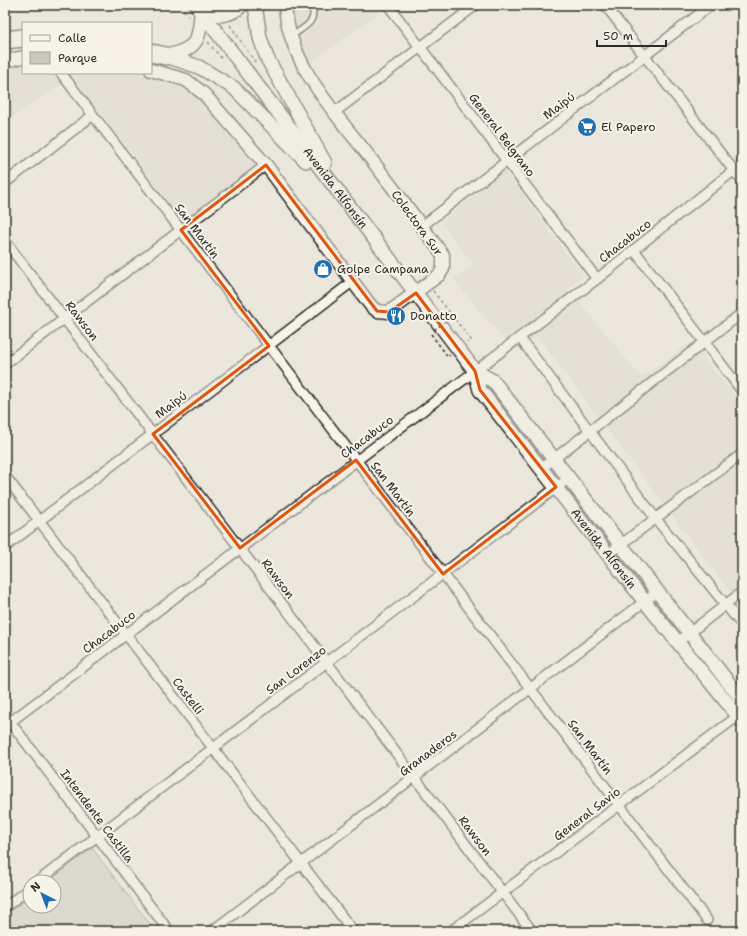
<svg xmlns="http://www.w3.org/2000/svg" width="747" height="936" font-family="'Shantell Sans',sans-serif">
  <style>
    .built { fill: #dbd7ce }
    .green { fill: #cbc8bf; stroke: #7b7a75 }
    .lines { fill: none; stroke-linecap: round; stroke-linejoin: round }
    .service-casing { stroke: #2b2b2b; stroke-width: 8 }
    .minor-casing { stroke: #2b2b2b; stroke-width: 12 }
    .tertiary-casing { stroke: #2b2b2b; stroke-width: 15 }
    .secondary-casing { stroke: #2b2b2b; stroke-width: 16 }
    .motorway-casing { stroke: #2b2b2b; stroke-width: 20 }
    .path { stroke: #2b2b2b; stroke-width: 1.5; stroke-dasharray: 3 3; stroke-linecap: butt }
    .service { stroke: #f7f3e8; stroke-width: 4.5 }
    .minor { stroke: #f7f3e8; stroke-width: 9 }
    .tertiary { stroke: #f7f3e8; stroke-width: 12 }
    .secondary { stroke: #f7f3e8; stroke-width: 13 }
    .motorway { stroke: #f7f3e8; stroke-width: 17 }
    .path-bridge { stroke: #2b2b2b; stroke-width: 1.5; stroke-dasharray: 3 3; stroke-linecap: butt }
    .marked { fill: none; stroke: #df570e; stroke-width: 3; stroke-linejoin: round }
    .labels { text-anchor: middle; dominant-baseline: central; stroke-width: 4; stroke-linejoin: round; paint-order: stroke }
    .street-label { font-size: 12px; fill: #2b2b2b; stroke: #f7f3e8 }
    .poi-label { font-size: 12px; fill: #2b2b2b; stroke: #f7f3e8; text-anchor: start }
  </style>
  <rect width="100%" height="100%" fill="#ebe7dd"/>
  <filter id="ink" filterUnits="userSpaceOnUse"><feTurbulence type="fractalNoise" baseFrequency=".025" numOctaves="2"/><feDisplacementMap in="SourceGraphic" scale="8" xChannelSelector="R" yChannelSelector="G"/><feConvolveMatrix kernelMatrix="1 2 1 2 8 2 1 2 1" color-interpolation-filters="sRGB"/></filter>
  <g filter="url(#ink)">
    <path class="built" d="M292,5h96l-77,58 -5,-6 -14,-39z
      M23,64v9h31l9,10 -58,40v-54z
      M70,73h71l50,18 64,74 -72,56z
      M505,170l78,106 -15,12 73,89 51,-35 50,63v203l-205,-272 -23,15 -61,-72 20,-15 -32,-42z"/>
    <path class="green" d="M92,848l63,83h-150v-16l25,-19v10h24v-24h-6z"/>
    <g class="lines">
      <defs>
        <path id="service" d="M292,36c13,-10 25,-13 20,-31"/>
        <path id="minor" d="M388,5l209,274
          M605,5l137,176
          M61,73l646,847
          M335,112l141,-107
          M5,183l88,-68
          M422,226l289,-221
          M5,241l527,690
          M634,250l108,141
          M520,338l136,181 86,106
          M5,364l261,-199
          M542,468l200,-155
          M5,476l348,455
          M5,547l347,-265
          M608,554l134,-100
          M679,641l63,-49
          M5,715l164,216
          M5,726l592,-447 145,-115
          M37,882l532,-404
          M5,907l25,-19
          M212,931l445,-339
          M451,931l287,-215"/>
        <path id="tertiary" d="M5,61l18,-4
          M151,70l35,10 18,14 62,71 105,141 6,5 12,1 50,-37 4,-6v-14c-25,-34 -50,-67 -75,-100 -34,-43 -80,-93 -83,-150"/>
        <g id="secondary">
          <path id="s1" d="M196,5l279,366 5,19 165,212 97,119"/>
          <path d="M255,5l5,33 7,20 58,105"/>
          <path d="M201,12c16,4 29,5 41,-7"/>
          <path d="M166,56l33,11 35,21 72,73"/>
          <path d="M166,56c30,-6 34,-15 35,-44"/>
          <path d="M475,371l18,10 249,319"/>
        </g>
        <path id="motorway" d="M5,40l18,-2
          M151,53l15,3"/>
      </defs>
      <use href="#service" class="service-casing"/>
      <use href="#minor" class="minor-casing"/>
      <use href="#tertiary" class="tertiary-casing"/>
      <use href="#secondary" class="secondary-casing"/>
      <use href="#motorway" class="motorway-casing"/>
      <path class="path" d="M180,5l10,13
        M230,25l25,37
        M208,42l14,17
        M417,270l4,5
        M433,291l38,49 -4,3
        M431,334l17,23 2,-2
        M5,926l34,5"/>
      <use href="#service" class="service"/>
      <use href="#minor" class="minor"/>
      <use href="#tertiary" class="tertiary"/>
      <use href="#secondary" class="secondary"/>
      <use href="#motorway" class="motorway"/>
      <path class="path-bridge" d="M434,330l13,-10"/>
    </g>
  </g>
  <path d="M0 0H747V936H0ZM266,165l111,146 12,1 27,-19 59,78 5,19 76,97 -113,87 -87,-114 -116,88 -87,-114 116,-88 -88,-116z" fill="#ebe7dd" fill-opacity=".55" fill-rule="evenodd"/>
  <path class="marked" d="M266,165l111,146 12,1 27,-19 59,78 5,19 76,97 -113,87 -87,-114 -116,88 -87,-114 116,-88 -88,-116z"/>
  <defs>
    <symbol id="supermarket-disc" viewBox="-11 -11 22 22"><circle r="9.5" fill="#1f6fb2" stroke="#f7f3e8"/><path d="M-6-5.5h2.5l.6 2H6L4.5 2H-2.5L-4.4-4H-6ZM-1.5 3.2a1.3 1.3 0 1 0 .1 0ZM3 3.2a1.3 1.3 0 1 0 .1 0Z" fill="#fff"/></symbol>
    <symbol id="shop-disc" viewBox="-11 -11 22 22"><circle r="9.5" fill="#1f6fb2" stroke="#f7f3e8"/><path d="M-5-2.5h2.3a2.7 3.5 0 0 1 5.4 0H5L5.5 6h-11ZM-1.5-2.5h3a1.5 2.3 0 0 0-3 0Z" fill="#fff"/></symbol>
    <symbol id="restaurant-disc" viewBox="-11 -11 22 22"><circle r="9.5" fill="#1f6fb2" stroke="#f7f3e8"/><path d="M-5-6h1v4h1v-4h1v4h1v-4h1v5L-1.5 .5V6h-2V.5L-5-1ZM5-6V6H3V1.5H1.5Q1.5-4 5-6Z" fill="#fff"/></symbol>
  </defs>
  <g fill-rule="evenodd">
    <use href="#supermarket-disc" x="576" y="116" width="22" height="22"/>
    <use href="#shop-disc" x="312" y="258" width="22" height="22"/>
    <use href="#restaurant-disc" x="385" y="305" width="22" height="22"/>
  </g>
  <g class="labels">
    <g class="street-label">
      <text transform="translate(559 106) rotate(-37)">Maipú</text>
      <text transform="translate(502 135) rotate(53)">General Belgrano</text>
      <text stroke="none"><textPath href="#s1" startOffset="230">Avenida Alfonsín</textPath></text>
      <text transform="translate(417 223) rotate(54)">Colectora Sur</text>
      <text transform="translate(197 231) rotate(53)">San Martín</text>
      <text transform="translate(625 241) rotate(-38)">Chacabuco</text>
      <text transform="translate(82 321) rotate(53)">Rawson</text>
      <text transform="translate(171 405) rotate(-37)">Maipú</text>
      <text transform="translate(367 437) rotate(-37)">Chacabuco</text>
      <text transform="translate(393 489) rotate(53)">San Martín</text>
      <text stroke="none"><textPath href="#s1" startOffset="681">Avenida Alfonsín</textPath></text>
      <text transform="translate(278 579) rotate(53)">Rawson</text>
      <text transform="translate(109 632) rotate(-37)">Chacabuco</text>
      <text transform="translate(296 670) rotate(-37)">San Lorenzo</text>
      <text transform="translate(188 696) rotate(53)">Castelli</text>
      <text transform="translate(590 747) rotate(53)">San Martín</text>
      <text transform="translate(428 753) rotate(-37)">Granaderos</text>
      <text transform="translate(587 814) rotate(-37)">General Savio</text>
      <text transform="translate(97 816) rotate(53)">Intendente Castilla</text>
      <text transform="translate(475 836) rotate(53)">Rawson</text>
    </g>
    <g class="poi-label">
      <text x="601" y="127">El Papero</text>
      <text x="337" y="269">Golpe Campana</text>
      <text x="410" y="316">Donatto</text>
    </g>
  </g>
  <rect width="747" height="936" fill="none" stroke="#f7f3e8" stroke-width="20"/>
  <rect x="10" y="10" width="727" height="916" fill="none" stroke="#2b2b2b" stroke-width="1.5" filter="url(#ink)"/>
  <rect x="22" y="22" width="130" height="52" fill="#f7f3e8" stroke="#a5a39c"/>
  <rect x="30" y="35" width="20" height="6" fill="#f7f3e8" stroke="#a5a39c"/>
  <text x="58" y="42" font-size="12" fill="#2b2b2b">Calle</text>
  <rect x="30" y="52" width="20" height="12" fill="#cbc8bf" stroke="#a5a39c"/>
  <text x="58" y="62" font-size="12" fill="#2b2b2b">Parque</text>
  <g transform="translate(42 894) rotate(318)"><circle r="19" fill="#f7f3e8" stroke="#a5a39c"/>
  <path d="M0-3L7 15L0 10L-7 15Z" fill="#1f6fb2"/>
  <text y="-6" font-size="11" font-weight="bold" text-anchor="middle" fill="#2b2b2b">N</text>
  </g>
  <path d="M597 40v6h69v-6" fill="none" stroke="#2b2b2b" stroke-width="2"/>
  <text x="603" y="40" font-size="12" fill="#2b2b2b" stroke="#f7f3e8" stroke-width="3" paint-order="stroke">50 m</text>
</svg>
